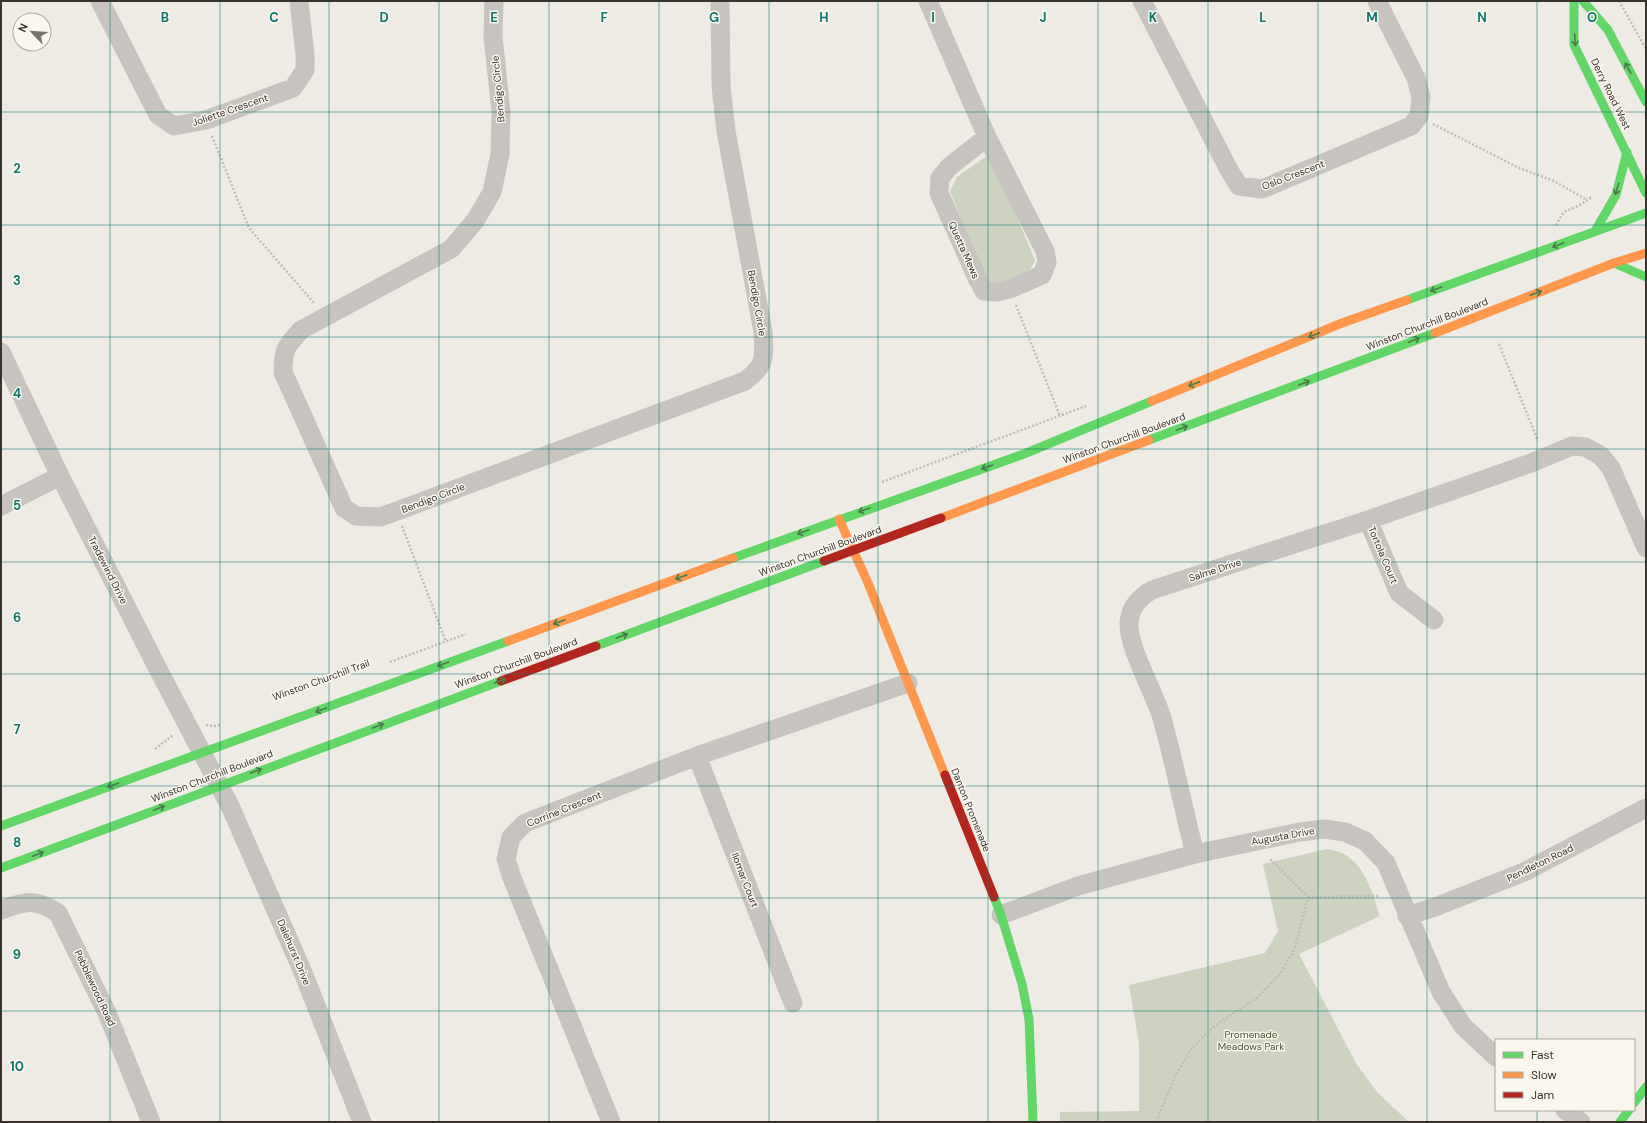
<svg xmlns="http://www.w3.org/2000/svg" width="1647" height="1123" font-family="'DM Sans',sans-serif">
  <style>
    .green { fill: #cdd3c0 }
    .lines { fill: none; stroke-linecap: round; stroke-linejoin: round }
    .path { stroke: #c0bcb6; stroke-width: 2.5; stroke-dasharray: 2 2; stroke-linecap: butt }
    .street { stroke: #c7c3be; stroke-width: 19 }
    .fast { stroke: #63d668; stroke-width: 9 }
    .slow { stroke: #ff974d; stroke-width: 9 }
    .jam { stroke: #b3261e; stroke-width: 9 }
    .oneway { stroke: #4b7b47 }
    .grid { fill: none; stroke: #0f766e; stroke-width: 1; stroke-opacity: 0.55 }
    .labels { text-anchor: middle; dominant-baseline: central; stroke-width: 3; stroke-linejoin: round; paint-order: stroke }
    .street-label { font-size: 10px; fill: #38312c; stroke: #f9f6ee }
    .park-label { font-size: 10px; fill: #435531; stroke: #f9f6ee }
    .grid-label { font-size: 13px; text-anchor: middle; font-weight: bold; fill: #0f766e; stroke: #f9f6ee; stroke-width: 3; stroke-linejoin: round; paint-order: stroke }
  </style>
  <rect width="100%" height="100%" fill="#eeebe5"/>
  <path class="green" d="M991,153l44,108 -8,14 -32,10 -11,-7 -34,-87 7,-14z
    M1327,849c5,1 11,2 15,4 24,12 30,40 38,63l-81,38 58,111 21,28 31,29h-349v-10l79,-1v-67l-10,-59 136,-32 13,-22 -15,-67z"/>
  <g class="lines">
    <path class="path" d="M1619,1l27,48
      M1433,124l86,44 35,13 33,19
      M212,136l37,92 65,75
      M1556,225l8,-13 16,-7 12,-8
      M1016,305l44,111
      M1499,344l39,97
      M882,482l204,-76
      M402,526l44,116
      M390,662l76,-28
      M206,725l9,1 6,-1
      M155,749l18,-14
      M1308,897l71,-1
      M1156,1122l19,-46 17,-28 24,-23 42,-28 22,-23 15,-26 13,-51 -39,-39"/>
    <path class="street" d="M100,1l58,114 16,11 32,-6 87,-32 12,-18v-16l-6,-53
      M494,1l-1,35 8,76 -1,42 -8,38 -17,29 -24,28 -150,81c-15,16 -18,20 -18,42l61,136 12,8 24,1 17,-6 348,-130c22,-17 19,-24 18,-49l-37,-201 -5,-45 -1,-85
      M928,1l59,136 58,114 2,11 -5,13 -32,14 -13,3 -13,-1 -6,-11 -39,-87 1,-15 9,-11 38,-30
      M1142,1l87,169 10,16 23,3 149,-63 8,-10 2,-19 -5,-19 -39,-77
      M1,352l59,124 99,195 71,135 72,164 60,152
      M1,506l59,-30
      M1368,520l31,73 35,27
      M697,756l96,247
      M1195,854c-12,-46 -21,-94 -34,-139 -8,-25 -33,-68 -32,-92 1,-16 10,-25 23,-33l216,-70 163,-57 41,-17 13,1 15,8 11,13 35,80
      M1,910c24,-9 34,-12 57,3l49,100 44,109
      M1001,915l77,-29 117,-32 105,-22 24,-3 21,3 20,9 21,22 55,129 22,34 33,31
      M1407,916l28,-9 89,-35 122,-64
      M1565,1110l16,12
      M611,1122l-99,-244 -6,-19 5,-22 14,-14 172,-67 211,-73"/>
    <path class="fast" d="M1574,1v44l72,148
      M1583,1l25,29 38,72
      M1595,231l21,-36 11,-43
      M1614,263l32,14
      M1407,300l239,-87
      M1149,440l286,-107
      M733,558l291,-104 128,-53
      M596,646l228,-85
      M1,826l507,-185
      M1,868l500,-187
      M994,897l7,18 21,69 7,35 4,103
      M1634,1103l12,-16
      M1620,1122l9,-12"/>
    <path class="slow" d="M1435,333l179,-70 32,-10
      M1152,401l190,-78 65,-23
      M941,518l208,-78
      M839,519l29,64 77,192
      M508,641l225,-83"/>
    <path class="jam" d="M824,561l117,-43
      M501,681l95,-35
      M945,775l49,122"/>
  </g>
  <defs><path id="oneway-shaft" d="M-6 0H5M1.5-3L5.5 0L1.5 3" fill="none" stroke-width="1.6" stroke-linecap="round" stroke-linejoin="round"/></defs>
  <g class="oneway">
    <use href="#oneway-shaft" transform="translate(1575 40) rotate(86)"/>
    <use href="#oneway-shaft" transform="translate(1628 68) rotate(-118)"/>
    <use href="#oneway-shaft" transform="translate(1617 189) rotate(107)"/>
    <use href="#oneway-shaft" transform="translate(1558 245) rotate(160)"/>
    <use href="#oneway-shaft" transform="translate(1436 289) rotate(160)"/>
    <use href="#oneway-shaft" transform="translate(1536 293) rotate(-21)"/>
    <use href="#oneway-shaft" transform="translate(1314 335) rotate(158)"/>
    <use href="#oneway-shaft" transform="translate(1414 340) rotate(-21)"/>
    <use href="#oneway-shaft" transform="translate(1304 383) rotate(-21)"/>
    <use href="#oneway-shaft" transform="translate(1194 384) rotate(158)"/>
    <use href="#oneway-shaft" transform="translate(1182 428) rotate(-21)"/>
    <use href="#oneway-shaft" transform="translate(987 467) rotate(161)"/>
    <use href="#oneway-shaft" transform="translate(864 510) rotate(161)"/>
    <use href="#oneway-shaft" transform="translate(803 532) rotate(160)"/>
    <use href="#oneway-shaft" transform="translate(681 577) rotate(160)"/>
    <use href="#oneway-shaft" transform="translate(559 622) rotate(160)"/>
    <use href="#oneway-shaft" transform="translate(622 636) rotate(-20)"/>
    <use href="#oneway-shaft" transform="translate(443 664) rotate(160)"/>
    <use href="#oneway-shaft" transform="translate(500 681) rotate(-20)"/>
    <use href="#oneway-shaft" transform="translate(321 710) rotate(160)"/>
    <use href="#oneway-shaft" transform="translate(378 726) rotate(-20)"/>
    <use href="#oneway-shaft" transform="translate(256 771) rotate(-20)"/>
    <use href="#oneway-shaft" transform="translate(113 785) rotate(160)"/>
    <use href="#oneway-shaft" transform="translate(159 808) rotate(-21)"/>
    <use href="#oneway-shaft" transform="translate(38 854) rotate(-21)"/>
  </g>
  <path class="grid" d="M110,1v1121M220,1v1121M329,1v1121M439,1v1121M549,1v1121M659,1v1121M769,1v1121M878,1v1121M988,1v1121M1098,1v1121M1208,1v1121M1318,1v1121M1427,1v1121M1537,1v1039M1,112h1645M1,225h1645M1,337h1645M1,449h1645M1,562h1645M1,674h1645M1,786h1645M1,898h1645M1,1011h1645M1537,1110v12"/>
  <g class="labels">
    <g class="street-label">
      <text transform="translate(498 89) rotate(-95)">Bendigo Circle</text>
      <text transform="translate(1611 94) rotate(64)">Derry Road West</text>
      <text transform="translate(230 110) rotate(-19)">Joliette Crescent</text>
      <text transform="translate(1293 175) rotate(-21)">Oslo Crescent</text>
      <text transform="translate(964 250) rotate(66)">Quetta Mews</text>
      <text transform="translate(757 303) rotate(80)">Bendigo Circle</text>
      <text transform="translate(1427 324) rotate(-21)">Winston Churchill Boulevard</text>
      <text transform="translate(1124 438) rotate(-20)">Winston Churchill Boulevard</text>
      <text transform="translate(433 498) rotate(-21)">Bendigo Circle</text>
      <text transform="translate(820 551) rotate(-20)">Winston Churchill Boulevard</text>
      <text transform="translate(1383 555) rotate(67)">Tortola Court</text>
      <text transform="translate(108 570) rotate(63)">Tradewind Drive</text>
      <text transform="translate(1215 570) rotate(-18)">Salme Drive</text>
      <text transform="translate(516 663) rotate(-20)">Winston Churchill Boulevard</text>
      <text transform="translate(321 680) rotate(-20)">Winston Churchill Trail</text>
      <text transform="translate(212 776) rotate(-21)">Winston Churchill Boulevard</text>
      <text transform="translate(564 809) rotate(-22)">Corrine Crescent</text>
      <text transform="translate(971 810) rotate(68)">Danton Promenade</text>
      <text transform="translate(1283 836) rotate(-10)">Augusta Drive</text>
      <text transform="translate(1540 863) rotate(-26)">Pendleton Road</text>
      <text transform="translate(745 880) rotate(69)">Ilomar Court</text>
      <text transform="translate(294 952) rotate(67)">Dalehurst Drive</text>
      <text transform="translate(95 988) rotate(65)">Pebblewood Road</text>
    </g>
    <g class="park-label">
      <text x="1251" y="1034">Promenade<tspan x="1251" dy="12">Meadows Park</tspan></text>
    </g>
  </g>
  <g class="grid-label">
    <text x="165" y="22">B</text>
    <text x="274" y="22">C</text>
    <text x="384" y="22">D</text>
    <text x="494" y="22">E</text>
    <text x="604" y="22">F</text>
    <text x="714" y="22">G</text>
    <text x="824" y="22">H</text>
    <text x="933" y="22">I</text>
    <text x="1043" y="22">J</text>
    <text x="1153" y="22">K</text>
    <text x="1263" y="22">L</text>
    <text x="1372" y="22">M</text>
    <text x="1482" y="22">N</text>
    <text x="1592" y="22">O</text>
    <text x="17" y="173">2</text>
    <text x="17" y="285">3</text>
    <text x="17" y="398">4</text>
    <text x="17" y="510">5</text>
    <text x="17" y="622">6</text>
    <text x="17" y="734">7</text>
    <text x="17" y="847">8</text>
    <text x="17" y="959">9</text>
    <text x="17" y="1071">10</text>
  </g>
  <rect width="1647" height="1123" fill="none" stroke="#38312c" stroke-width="4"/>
  <rect x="1495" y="1039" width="140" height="72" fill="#f9f6ee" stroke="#aca7a0"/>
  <rect x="1503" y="1052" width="20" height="6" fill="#63d668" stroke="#aca7a0"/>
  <text x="1531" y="1059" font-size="12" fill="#38312c">Fast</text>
  <rect x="1503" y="1072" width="20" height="6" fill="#ff974d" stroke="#aca7a0"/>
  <text x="1531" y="1079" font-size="12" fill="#38312c">Slow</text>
  <rect x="1503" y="1092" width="20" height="6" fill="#b3261e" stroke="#aca7a0"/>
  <text x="1531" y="1099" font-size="12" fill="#38312c">Jam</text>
  <g transform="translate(32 32) rotate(295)"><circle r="19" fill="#f9f6ee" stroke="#aca7a0"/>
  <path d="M0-3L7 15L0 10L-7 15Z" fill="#78726d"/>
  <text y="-6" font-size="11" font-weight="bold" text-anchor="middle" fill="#38312c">N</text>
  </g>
</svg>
